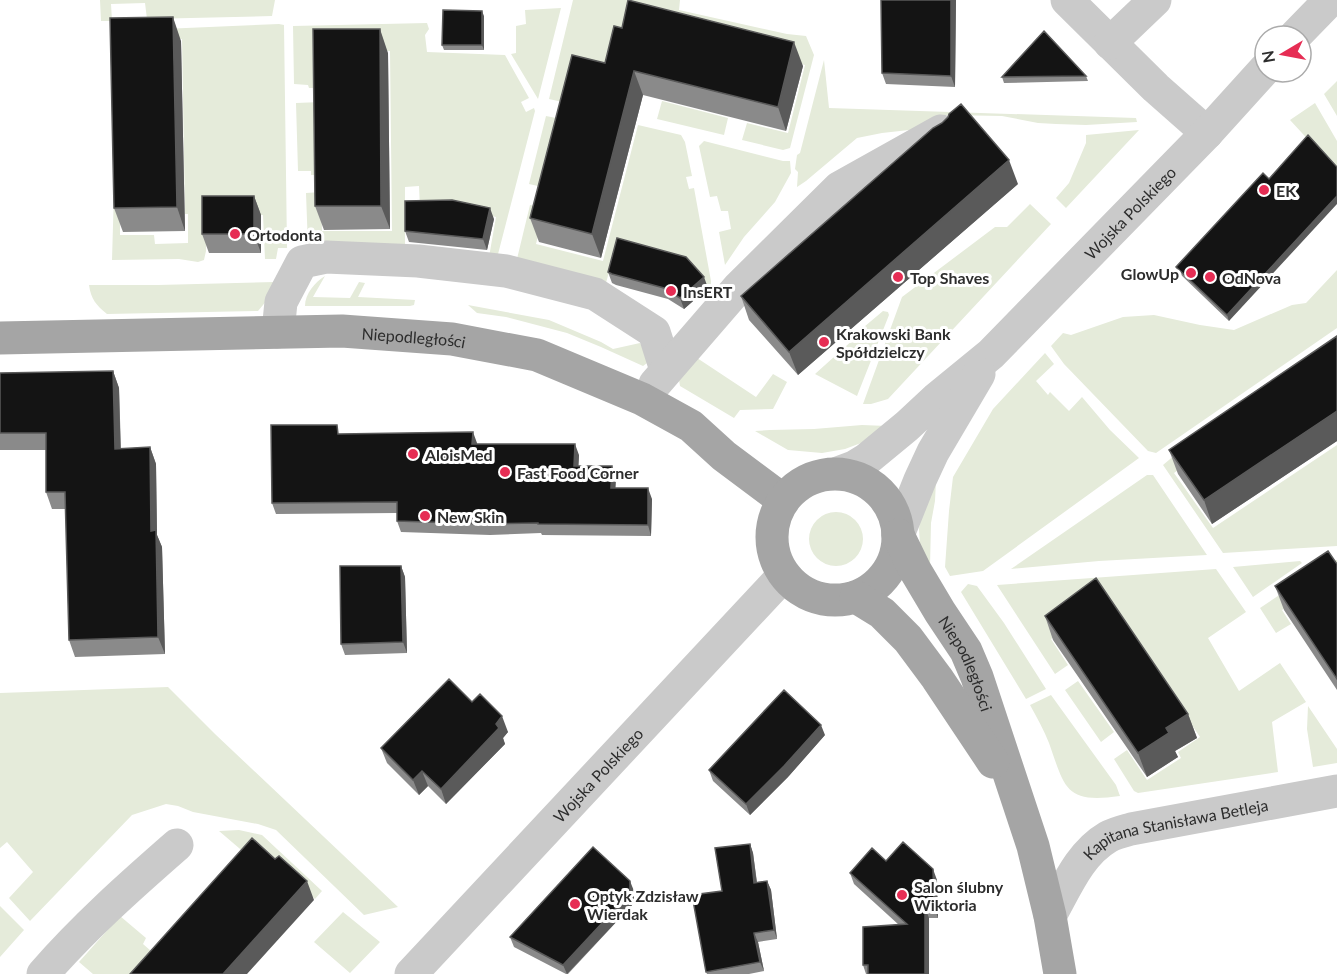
<svg xmlns="http://www.w3.org/2000/svg" width="1337" height="974" font-family="Lato,sans-serif">
  <style>
    .green { fill: #e5ebda }
    .lines { fill: none; stroke-linecap: round; stroke-linejoin: round }
    .minor { stroke: #cacaca; stroke-width: 33 }
    .major { stroke: #a5a5a5; stroke-width: 33 }
    .wall { fill: #8a8a8a }
    .shaded-wall { fill: #5a5a5a }
    .building { fill: #141414; stroke: #5a5a5a; stroke-width: 1.5 }
    .poi-dot { fill: #e62d54; stroke: #fff; stroke-width: 2 }
    .labels { text-anchor: middle; dominant-baseline: central; stroke-width: 6; stroke-linejoin: round; paint-order: stroke }
    .poi-label { font-size: 16px; font-weight: bold; fill: #2d2d2d; stroke: #fff; text-anchor: start }
    .street-label { font-size: 16px; fill: #2d2d2d; stroke: #fff }
  </style>
  <rect width="100%" height="100%" fill="#fff"/>
  <path class="green" d="M100,0h175l-3,16 -125,3 -2,-16 -34,1 1,17h-11z
    M573,0h107l-1,10 108,24 19,2 8,19 -24,93 -7,2 -41,-10 5,-17 41,10 17,-68 -169,-44 -8,28 -57,55 -22,-5z
    M561,8l-23,91 -27,-45 5,-1v-27l10,-2 -1,-14z
    M427,23l2,6 -4,6 2,17 78,3 24,43 -8,4 5,10 8,-4 1,3 -38,147 -8,-1 7,-40 -40,-9h-36l-1,-22 -14,1v63l-97,-3 -2,-54 15,-1 1,39h70l-2,-180h-69l-1,37h-11l-1,-3 -14,-1 -1,-58z
    M279,24l5,1 3,223h-9l-2,11h-11l-2,-44h-56l-1,36 -2,9 -6,2 -19,-3 -67,1 2,-69h6v44h34l1,9 33,-1v-29h-3l-3,-175 -65,1 -1,-9z
    M824,60l5,48 307,10 1,4 -51,3 -30,-1 -18,-1 -36,-7 -55,-1 -29,14 -36,4 -25,5 -51,43 -9,6 1,-15 -3,-3 2,-14 3,-2z
    M1337,81v35l-13,-22z
    M662,101l66,17 -4,17 -67,-16z
    M321,102l1,73h-11v-4h-13l-2,-68z
    M1315,103l22,38v30l-47,-51z
    M546,116l20,4 -19,68 -18,-4z
    M638,125l43,10 4,7 7,34 -6,1 3,12 5,-1 17,93v11l-7,8 -3,-5 8,-8 -18,-20 -75,-20 -12,43 -88,-27 14,-58 15,3 -9,36 67,17z
    M1139,130l-73,78 -10,-10 13,-15 17,-40v-8z
    M704,141l79,20h7l1,12 -16,29 -31,35 -19,28 -6,-33 12,-3 -3,-18h-7l-4,-15 -7,1 -11,-51z
    M1030,204l21,20 -163,175 -17,5h-8l39,-107 93,-70h12z
    M1337,270v58l-181,125 -8,-2 -84,-87 -13,-18 12,-13 8,2 52,-18 31,-2 46,10 34,5 58,-25 14,-2z
    M325,276l-12,21 37,1 9,-16 6,1 -7,14 57,3 -1,5 -4,1h-105c0,-12 10,-24 20,-30z
    M275,282l-7,17 -10,12 -151,3c-11,-9 -16,-15 -18,-29h69z
    M468,305l81,15 52,22 12,7 27,-6 10,18 -7,5 -42,-19 -34,-14 -61,-16 -29,-4z
    M883,311l5,1 1,3 -32,81 -42,-22 40,-36 3,-6z
    M1045,353l9,11 -18,17 12,14 2,-3 19,19 13,-14 28,33 29,28 -156,113 -33,5 -5,-9 4,-56 4,-34 40,-68z
    M691,354l65,43 17,-23 14,8 -14,27 -33,1 -6,8 -54,-32 -1,-6z
    M862,425l25,1 -26,17 -16,6 -23,4 -34,-3 -33,-19 15,-1 44,-1z
    M1337,445v101l-114,7 -60,-88 13,-11 31,-4 -33,23 39,55z
    M1147,475h6l54,80 -108,6 -88,8z
    M936,481l-1,20 -4,22 -1,44 -10,-22 -1,-16 2,-18z
    M809 539a27 27 0 1 1 54 0a27 27 0 1 1-54 0Z
    M1332,560h5v12l-55,38 9,14 -15,9 -16,-25z
    M1300,561l2,2 -49,34 -20,-30z
    M1216,569l30,43 -38,26 31,53 41,-28 26,39 -34,20 6,50 -140,21 -4,-2 -20,-32 13,-9 20,30 34,-22 -3,-6 22,-15 -94,-139 -55,41 17,26 -13,9 -58,-89z
    M968,584l9,2 27,37 42,66 -20,10 -65,-107z
    M1078,681l36,51 -13,10 -36,-52z
    M168,687l47,47 183,173 -34,8 -88,-85 -18,-6 -65,-12 -15,-6 -12,-2 -34,11 -102,106 -21,-23 24,-26 -26,-30 -7,6v-155z
    M1051,695l65,90 4,11c-55,8 -55,-8 -71,-53 -5,-13 -12,-25 -19,-38z
    M1308,706l29,43v14l-24,4 -6,-38z
    M239,830l23,5 60,56 -7,8 -29,-27 -33,-12 -34,-29z
    M0,906l24,24 -24,27z
    M343,912l37,30 -30,31 -36,-31z
    M120,916l26,22 -3,6 8,7 -1,23h-57l-14,-12z"/>
  <g class="lines">
    <g class="minor">
      <path d="M1067,0l89,88 51,45"/>
      <path d="M1295,36l35,-36"/>
      <path d="M1110,43l45,-43"/>
      <path d="M278,332l3,-30 21,-40 24,-5 92,4 88,10 89,23 59,38 12,38"/>
      <path d="M655,384l83,-96 101,-100 102,-57"/>
      <path id="s1" d="M838,473l16,-6 13,-8 40,-33 29,-27 55,-45 216,-221 58,-64"/>
      <path d="M898,535l22,-55 13,-28 46,-78"/>
      <path id="s2" d="M1050,916c16,-28 29,-62 58,-79 7,-4 16,-6 23,-8l206,-38"/>
      <path d="M43,974c41,-47 87,-88 134,-129"/>
      <path id="s3" d="M411,974l373,-399"/>
    </g>
    <g class="major">
      <path id="s4" d="M0,338l342,-7 110,8 85,16 105,44 49,27 33,30 59,44"/>
      <circle cx="835" cy="537" r="63"/>
      <path id="s5" d="M898,535l17,35 25,42 26,39 11,26 56,169 17,70 10,58"/>
      <path d="M856,597l26,16 26,26 29,39 56,84"/>
    </g>
  </g>
  <path class="wall" d="M956,0l-1,87 -69,-3 -4,-11z
    M484,16v34h-40l-2,-5z
    M181,41l4,190 -62,1 -9,-24z
    M388,53l2,176 -66,1 -9,-24z
    M605,63l198,3 -17,65 -143,-36 -42,163 -62,-16 -9,-24z
    M1086,76l2,5 -84,2 -2,-6z
    M1269,179l-40,142 -51,-49 -2,-5z
    M1018,184l-220,191 -49,-55 -8,-24z
    M254,196l7,19v38h-52l-7,-19z
    M494,219l-7,31 -78,-8 -4,-11z
    M608,272l100,16 -24,21 -16,-10 -52,-14 -4,-2z
    M1337,336v105l-125,83 -34,-50 -9,-24z
    M113,371l6,17 2,61 29,-2 6,17 1,71 5,12 3,107 -90,3 -6,-17 -3,-131h-14l-6,-17v-42h-46v-77z
    M341,434l136,9v1l102,11 -1,11 38,11 -1,11 37,11 -1,37 -109,-1 -1,-2 -51,2 -89,-3 -4,-11v-8l-121,1 -4,-11z
    M1337,564v126l-53,-80 -9,-24z
    M401,566l4,11 2,76 -62,2 -4,-11z
    M1045,616l143,98 9,24 -22,13 3,6 -31,20 -94,-137z
    M472,702l36,30 -5,6 2,6 -59,60 -18,-18 -9,9 -32,-32 -6,-15z
    M825,735l-37,42 -38,38 -37,-34 -4,-11z
    M750,844l3,9 4,29 10,-1 4,9 6,49 -19,3 6,29 -15,3h-42l-1,-2z
    M886,861l51,19 1,38h-9v56h-63l-3,-9 36,-40 -45,-41 -4,-11z
    M634,891v12l-66,71h-2l-52,-27 -4,-10z"/>
  <path class="shaded-wall" d="M951,0h5l-1,87 -4,-11z
    M482,11l2,5v34l-2,-5z
    M173,17l8,24 4,190 -8,-24z
    M380,29l8,24 2,176 -9,-23z
    M794,42l9,24 -17,65 -8,-24z
    M634,71l9,24 -42,163 -9,-24z
    M1009,160l9,24 -220,191 -9,-23z
    M254,196l7,19v38l-7,-19z
    M1337,196v8l-108,117 -2,-6z
    M490,208l4,11 -7,31 -4,-11z
    M704,277l4,11 -24,21 -4,-11z
    M113,371l6,17 2,78 -6,-17z
    M1337,411v30l-125,83 -8,-24z
    M473,432l4,11 -1,12 -4,-11z
    M575,444l4,11 -1,22 -4,-11z
    M150,447l6,17 1,71 5,12 3,107 -7,-17 -7,-106z
    M612,466l4,11 -1,22 -4,-11z
    M648,488l4,11 -1,37 -3,-11z
    M401,566l4,11 2,76 -4,-11z
    M1188,714l9,24 -22,13 3,6 -31,20 -9,-24 28,-25z
    M502,716l6,16 -5,6 2,6 -59,60 -5,-15z
    M821,725l4,10 -37,42 -38,38 -4,-11z
    M422,771l6,15 -9,9 -6,-15z
    M750,844l3,9 5,39 -4,-9z
    M933,869l4,11 1,38 -4,-11z
    M307,881l7,19 -67,74h-24z
    M630,881l4,10v12l-67,71 -4,-9z
    M767,881l4,9 6,49 -3,-9z
    M925,907l4,11v56h-4z
    M754,933l4,9 6,29 -4,-9z"/>
  <path class="building" d="M628,0l166,42 -16,65 -144,-36 -42,163 -62,-16 42,-163 33,8 9,-37 8,2z
    M881,0h70v76l-69,-3z
    M443,10l39,1v34h-40z
    M173,17l4,190 -63,1 -4,-190z
    M313,29h67l1,177h-66z
    M1044,31l42,45 -84,1z
    M961,104l48,56 -220,192 -48,-56 192,-168 9,-5 6,-6 1,-3z
    M1308,135l29,32v29l-110,119 -51,-48 87,-94 6,6z
    M202,196h52v38h-52z
    M452,200l38,8 -7,31 -78,-8v-30z
    M617,238l69,19 18,20 -24,21 -16,-10 -52,-14 -4,-2z
    M1337,336v75l-133,89 -35,-50z
    M113,371l2,78 35,-2 1,84 5,-1 2,107 -89,3 -4,-148h-19v-59h-46v-60z
    M271,425h66l1,9 135,-2 -1,12h103l-1,22h38l-1,22h37v37l-110,-1v-1l-52,1 -89,-3v-19l-125,1z
    M1328,551l9,13v115l-62,-93z
    M340,566h61l2,76 -62,2z
    M1096,578l92,136 -22,14 3,5 -31,20 -93,-137z
    M449,679l23,23 8,-8 22,22 -6,8 3,4 -58,61 -19,-18 -9,9 -32,-32z
    M784,690l37,35 -37,41 -38,38 -37,-34z
    M252,838l23,21 4,-3 28,25 -84,93h-93z
    M903,842l30,27 1,38h-9v67h-57v-9h-5v-38l44,-3 -57,-51 22,-25 14,13z
    M750,844l4,39 13,-2 7,49 -20,3 6,29 -54,10 -14,-77 30,-4 -7,-43z
    M593,847l37,34v12l-67,72 -53,-28z"/>
  <g class="poi-dot">
    <circle cx="1264" cy="190" r="6"/>
    <circle cx="235" cy="234" r="6"/>
    <circle cx="1191" cy="273" r="6"/>
    <circle cx="898" cy="277" r="6"/>
    <circle cx="1210" cy="277" r="6"/>
    <circle cx="671" cy="291" r="6"/>
    <circle cx="824" cy="342" r="6"/>
    <circle cx="413" cy="454" r="6"/>
    <circle cx="505" cy="472" r="6"/>
    <circle cx="425" cy="516" r="6"/>
    <circle cx="902" cy="895" r="6"/>
    <circle cx="575" cy="904" r="6"/>
  </g>
  <g class="labels">
    <g class="poi-label">
      <text x="1276" y="190">EK</text>
      <text x="247" y="234">Ortodonta</text>
      <text x="1179" y="273" text-anchor="end">GlowUp</text>
      <text x="910" y="277">Top Shaves</text>
      <text x="1222" y="277">OdNova</text>
      <text x="683" y="291">InsERT</text>
      <text x="836" y="333">Krakowski Bank<tspan x="836" dy="18">Spółdzielczy</tspan></text>
      <text x="425" y="454">AloisMed</text>
      <text x="517" y="472">Fast Food Corner</text>
      <text x="437" y="516">New Skin</text>
      <text x="914" y="886">Salon ślubny<tspan x="914" dy="18">Wiktoria</tspan></text>
      <text x="587" y="895">Optyk Zdzisław<tspan x="587" dy="18">Wierdak</tspan></text>
    </g>
    <g class="street-label">
      <text stroke="none"><textPath href="#s1" startOffset="393">Wojska Polskiego</textPath></text>
      <text stroke="none"><textPath href="#s4" startOffset="414">Niepodległości</textPath></text>
      <text stroke="none"><textPath href="#s5" startOffset="146">Niepodległości</textPath></text>
      <text stroke="none"><textPath href="#s3" startOffset="273">Wojska Polskiego</textPath></text>
      <text stroke="none"><textPath href="#s2" startOffset="166">Kapitana Stanisława Betleja</textPath></text>
    </g>
  </g>
  <g transform="translate(1283 54) rotate(260)"><circle r="28" fill="#ffffff" stroke="#ababab" stroke-width="1.5"/>
  <path d="M0-4.5L10 22L0 15L-10 22Z" fill="#e62d54"/>
  <text y="-9" font-size="16" font-weight="bold" text-anchor="middle" fill="#2d2d2d">N</text>
  </g>
</svg>
